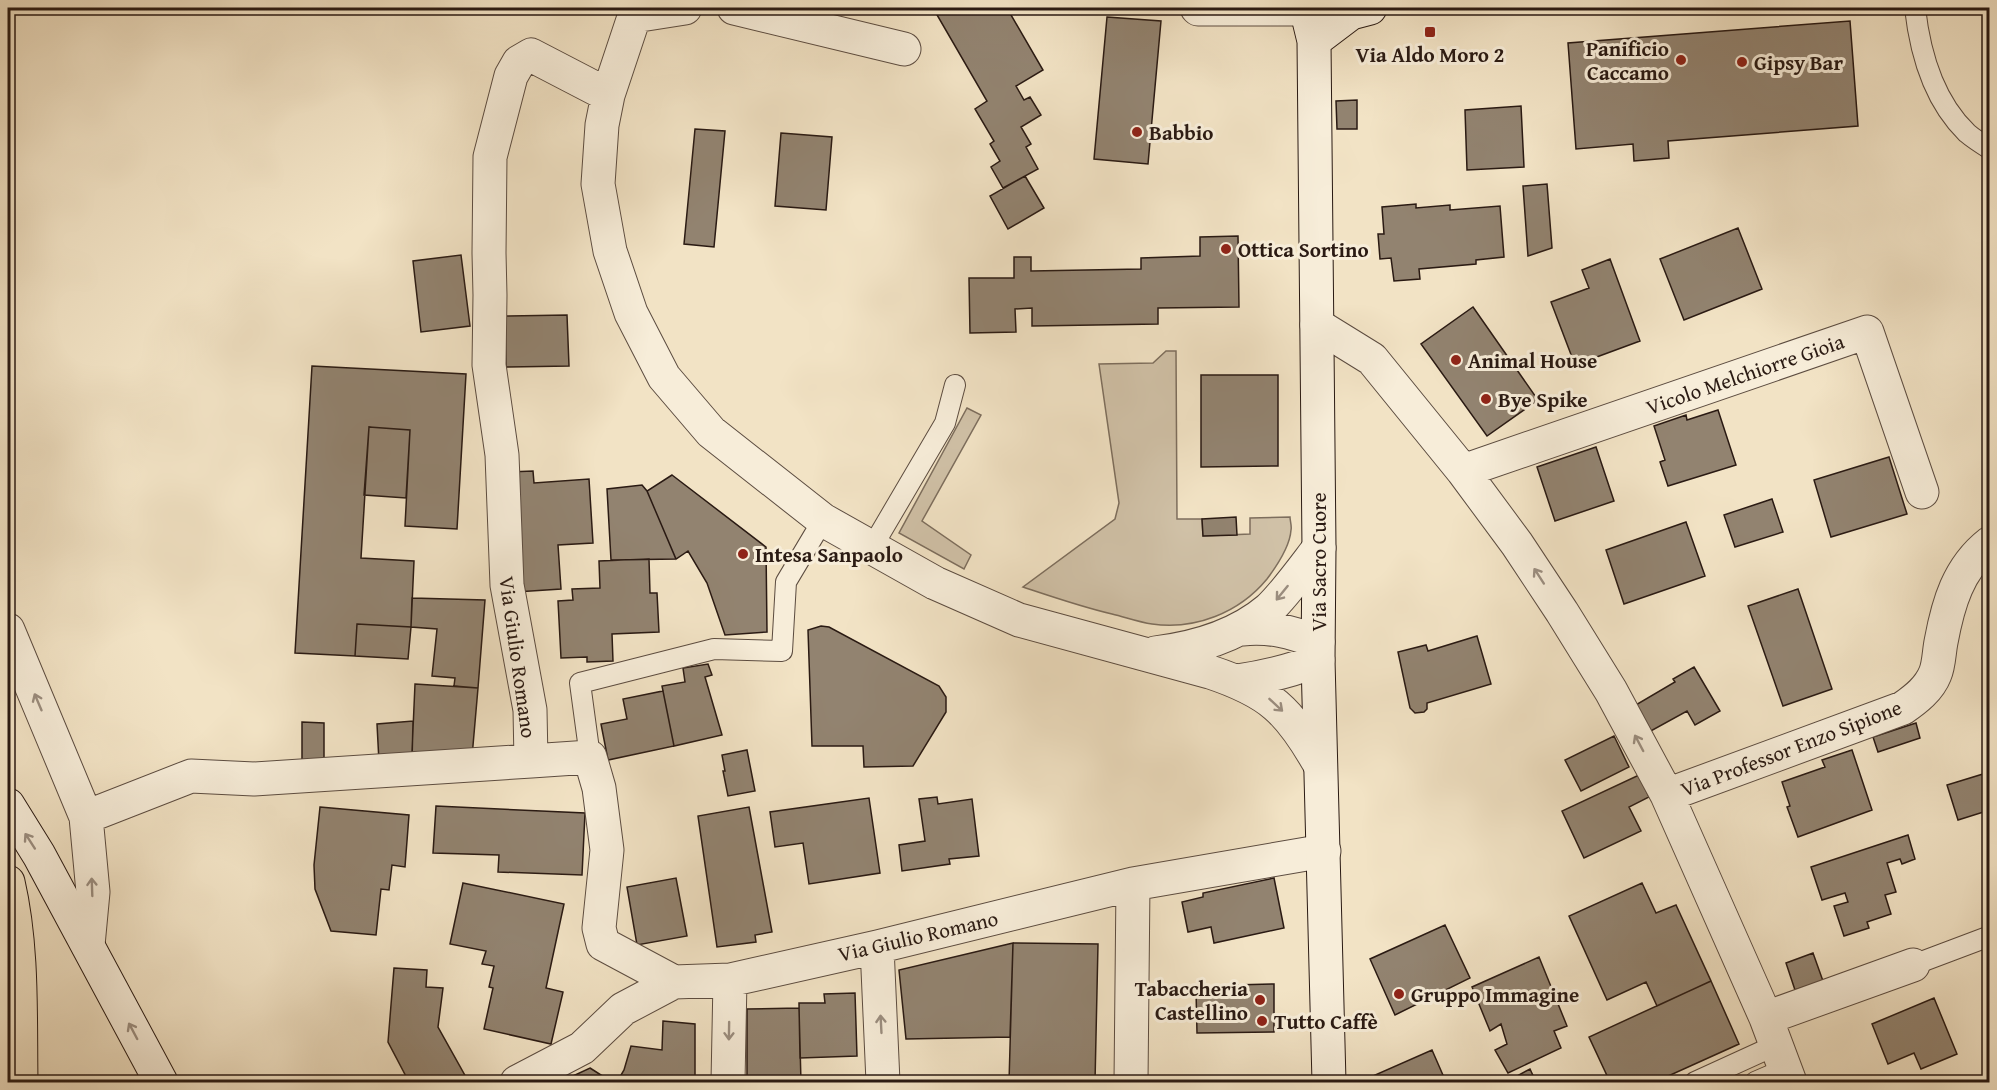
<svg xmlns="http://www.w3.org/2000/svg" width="1997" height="1090" font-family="'Gentium Book Plus',serif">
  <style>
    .green { fill: #d0c1a7; stroke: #7d6e5d; stroke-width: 1.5 }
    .building { fill: #928370; stroke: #2a1a13; stroke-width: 1.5 }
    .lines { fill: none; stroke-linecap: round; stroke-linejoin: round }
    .lane-casing { stroke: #5c4c40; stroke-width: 22 }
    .street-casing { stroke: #5c4c40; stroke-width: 35 }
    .secondary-casing { stroke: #2a1a13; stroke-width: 35 }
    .primary-casing { stroke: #2a1a13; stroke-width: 35 }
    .lane { stroke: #f7edd9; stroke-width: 20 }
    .street { stroke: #f7edd9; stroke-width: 33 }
    .secondary { stroke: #f7edd9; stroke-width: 33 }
    .primary { stroke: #f2e3c5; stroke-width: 33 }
    .oneway { stroke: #9b8e80 }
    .poi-dot { fill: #8f2418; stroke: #f7edd9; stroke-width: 2 }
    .labels { text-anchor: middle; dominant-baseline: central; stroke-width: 6; stroke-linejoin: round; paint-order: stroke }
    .poi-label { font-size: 21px; font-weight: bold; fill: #2a1a13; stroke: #f7edd9; text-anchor: start }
    .street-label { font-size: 21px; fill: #2a1a13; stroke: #f7edd9 }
  </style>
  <rect width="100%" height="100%" fill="#f2e3c5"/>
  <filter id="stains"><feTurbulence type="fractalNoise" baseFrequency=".00333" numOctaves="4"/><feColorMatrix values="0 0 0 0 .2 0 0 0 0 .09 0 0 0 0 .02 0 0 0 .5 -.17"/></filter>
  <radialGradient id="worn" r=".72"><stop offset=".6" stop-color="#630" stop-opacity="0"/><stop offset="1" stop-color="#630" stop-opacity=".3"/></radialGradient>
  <path class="green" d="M1166,351h10l1,168h25l1,17 47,-2v-16l40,-1c0,4 2,9 1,13 -1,16 -15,37 -24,49 -28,34 -72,51 -115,45 -14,-2 -27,-7 -40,-10 -30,-7 -59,-17 -89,-27l92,-68 4,-16 -20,-139 54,-1z
    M967,408l14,7 -59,106 49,34 -7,14 -65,-36z"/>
  <path class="building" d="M933,8h74l36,62 -27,16 8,14 6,-3 11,18 -20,12 10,17 -5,3 12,22 -35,19 -12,-21 9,-6 -10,-17 4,-3 -19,-32 12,-8z
    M1107,17l54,4 -13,143 -54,-5z
    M1850,21l8,105 -190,15 1,17 -35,3 -1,-17 -57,5 -8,-106z
    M1357,100v29h-20l-1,-28z
    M1521,106l3,61 -57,3 -2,-60z
    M695,129l30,2 -11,116 -30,-3z
    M781,133l51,4 -6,73 -51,-4z
    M1025,176l19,32 -36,21 -18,-33z
    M1547,184l5,64 -24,8 -5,-70z
    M1416,204v4l34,-3v5l50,-4 4,51 -28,3v4l-57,5 1,10 -26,2 -3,-23 -11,1 -2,-25h6l-2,-27z
    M1738,228l24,61 -78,31 -24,-61z
    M1238,236l1,71 -81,1v16l-126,2v-18l-17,1 1,23 -46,1 -1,-55h45v-21h17v14l110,-2v-11l59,-2v-19z
    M461,255l9,71 -49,6 -8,-71z
    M1610,259l30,82 -65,24 -24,-63 38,-14 -7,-18z
    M1473,307l65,93 -51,36 -66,-92z
    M567,315l2,51 -63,1 -1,-51z
    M312,366l154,8 -9,155 -52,-3 5,-96 -41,-3 -8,131 53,3 -3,66 -54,-3 -2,32 -60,-3z
    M1201,375h77v91l-77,1z
    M1718,410l18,55 -68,21 -8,-24 5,-2 -11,-34 32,-11 1,5z
    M369,427l41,3 -4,68 -42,-3z
    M1596,447l18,54 -59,20 -18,-54z
    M1889,457l18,57 -76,23 -17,-57z
    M533,471l1,12 55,-4 4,64 -35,2 3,44 -45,3 -8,-120z
    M672,475l94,72 1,85 -42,3 -18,-52 -19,-32 -12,8 -29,-68z
    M642,485l5,6 29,68 -65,1 -4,-71z
    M1772,499l11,33 -48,15 -11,-32z
    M1236,517l1,18 -34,1 -1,-17z
    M1686,522l19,54 -81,28 -18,-54z
    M649,559l1,34h7l2,39 -47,2 1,27 -26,1v-5l-26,1 -3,-57 15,-1 -1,-11 28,-1 -1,-27z
    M1798,589l34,100 -49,17 -35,-100z
    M412,598l73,2 -7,88 -24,-2 1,-8 -23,-2 5,-47 -26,-2z
    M357,624l54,3 -3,32 -53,-3z
    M821,626l8,1 110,59 7,11v15l-33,54 -49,1 -1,-21h-51l-4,-116z
    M1477,636l14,48 -64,19v6l-3,3 -9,1 -5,-5 -12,-56 28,-7 2,6z
    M708,664l4,11 -7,2 17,58 -48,11 -12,-60 23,-4 -2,-14z
    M1694,667l26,44 -25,14 -8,-14 -38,21 -15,-26 41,-24 -2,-3z
    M415,684l63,4 -6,69 -60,-5z
    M663,691l11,55 -66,14 -7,-36 26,-5 -4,-20z
    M413,721l-1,40 -33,1 -2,-38z
    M302,722l22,1v42h-22z
    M1916,723l4,15 -42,14 -5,-15z
    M1614,736l15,31 -48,24 -16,-31z
    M747,750l8,41 -27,5 -5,-25h2l-3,-16z
    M1852,750l20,60 -74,27 -11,-30 3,-1 -8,-24 43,-15 -3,-7z
    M1983,774l7,21v15l-32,10 -11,-35z
    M1639,775l10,22 -20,10 12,24 -57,27 -22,-47z
    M937,797l1,7 34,-5 7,57 -30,3 1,5 -48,7 -3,-26 26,-4 -6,-42z
    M869,798l11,75 -71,11 -6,-41 -28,4 -5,-35z
    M436,806l149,7 -3,62 -84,-3 1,-17 -66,-2z
    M320,807l89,8 -4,52 -13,-2 -3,25 -8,-1 -5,46 -45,-4 -16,-42 -1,-24z
    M749,807l23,125 -17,3 1,7 -39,5 -19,-131z
    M1908,835l7,24 -13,5 -2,-5 -13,4 9,29 -11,3 6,19 -24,8 2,6 -25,8 -10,-30 14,-4 -3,-9 -23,7 -11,-33z
    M676,878l11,58 -50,9 -10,-58z
    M1274,878l10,50 -70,15 -3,-16 -23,5 -6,-30 21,-5v-4z
    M463,883l101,21 -18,84 17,4 -12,52 -67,-15 9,-41 -4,-1 5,-21 -12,-2 4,-13 -36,-7z
    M1642,883l14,30 20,-8 35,76 -54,25 -11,-24 -39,18 -38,-84z
    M1445,925l25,53 -75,37 -25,-56z
    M1013,943l-3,94 -104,2 -7,-69z
    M1013,943l85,1 -3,138h-86z
    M1813,953l10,28 -28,9 -9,-27z
    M1539,957l28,69 -13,5 7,17 -53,25 -13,-23 12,-6 -6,-20 -11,7 -18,-44z
    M394,968l33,2 -1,17 17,1 -5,39 29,52 -2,3h-56l-21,-40z
    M1711,981l28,63 -84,38h-45l-21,-45z
    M1274,984v48l-77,1 -1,-43h37v-5z
    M855,993l2,63 -57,2 -1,-55h26l-1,-9z
    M1934,998l23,56 -36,15 -7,-16 -26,11 -16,-40z
    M799,1008l2,74h-54v-73z
    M663,1021l32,3v58h-78l7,-12 7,-24 31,4z
    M1432,1050l14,32h-78l-2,-3z
    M590,1068l22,14h-52z
    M1530,1069l6,13h-19l-2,-5z"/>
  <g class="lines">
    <defs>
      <path id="lane" d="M1915,8c5,45 18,92 52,125 7,6 15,11 23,16
        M871,549l74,-126 10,-38
        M590,757l-10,-74 134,-34 68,2 4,-69 37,-62
        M1913,965l77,-29
        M1695,1082l81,-37
        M1755,1082l30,-13"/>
      <path id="street" d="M637,8l-29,87 -6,30 -4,59 12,67 21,62 33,64 47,55 112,88 112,63 84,37 191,52c60,20 79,38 110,93
        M734,8l170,41
        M1197,8l1,1h108
        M634,16l51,-8
        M608,95l-77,-40 -12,7 -8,14 -21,81 -1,96 1,42 -1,70 13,90 5,130 23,125 1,51 59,-4 9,31 8,62 -8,78 4,16 71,38 56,-2 147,-33 256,-63 191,-33
        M1317,325l55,34 91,112 54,73 45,68 49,79 56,104 99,223 24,64
        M1463,471l404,-139 55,160
        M1242,629c29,-3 49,3 76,13
        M8,630l78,187 7,75 -5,53
        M1155,653c41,-5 82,-17 114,-44 16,-15 36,-43 50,-61
        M1237,681c29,-4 54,-10 81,-21
        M1667,795l236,-87c13,-9 26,-19 32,-34 4,-9 4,-22 6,-32 7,-38 17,-74 49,-99
        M86,817l105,-41 63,3 277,-18
        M877,947l6,135
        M1766,1018l147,-53
        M517,1082l65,-34 41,-39 51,-27
        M728,1082l2,-102
        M1131,1082l2,-198"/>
      <path id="secondary" d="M1306,8l8,33 5,507 -1,112 11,422
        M1314,41l37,-28 19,-5
        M8,805l31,50 122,227"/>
      <path id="primary" d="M8,882c15,65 12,134 13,200"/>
    </defs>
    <use href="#lane" class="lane-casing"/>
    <use href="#street" class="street-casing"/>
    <use href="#secondary" class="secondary-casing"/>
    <use href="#primary" class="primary-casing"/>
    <use href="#lane" class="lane"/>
    <use href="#street" class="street"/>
    <use href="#secondary" class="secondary"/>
    <use href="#primary" class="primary"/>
  </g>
  <defs><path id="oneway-shaft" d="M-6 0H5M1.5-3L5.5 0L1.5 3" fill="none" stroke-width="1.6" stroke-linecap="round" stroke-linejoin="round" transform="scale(1.5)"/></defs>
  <g class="oneway">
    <use href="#oneway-shaft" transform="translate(1539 576) rotate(-123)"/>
    <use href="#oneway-shaft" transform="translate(1282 593) rotate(129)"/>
    <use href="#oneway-shaft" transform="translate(38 702) rotate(-113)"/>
    <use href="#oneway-shaft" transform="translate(1276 705) rotate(43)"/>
    <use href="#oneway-shaft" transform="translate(1639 743) rotate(-118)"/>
    <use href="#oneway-shaft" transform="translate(30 841) rotate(-123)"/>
    <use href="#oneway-shaft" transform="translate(92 887) rotate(-92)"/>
    <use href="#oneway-shaft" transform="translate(881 1024) rotate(-93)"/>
    <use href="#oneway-shaft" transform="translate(133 1031) rotate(-118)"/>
    <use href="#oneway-shaft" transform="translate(729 1031) rotate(91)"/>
  </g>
  <g class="poi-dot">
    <rect x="1424" y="26" width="12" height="12" rx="3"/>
    <circle cx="1681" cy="60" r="6"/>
    <circle cx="1742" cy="62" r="6"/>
    <circle cx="1137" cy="132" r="6"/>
    <circle cx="1226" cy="249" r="6"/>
    <circle cx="1456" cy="360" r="6"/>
    <circle cx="1486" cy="399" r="6"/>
    <circle cx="743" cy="554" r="6"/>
    <circle cx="1399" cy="994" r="6"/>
    <circle cx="1260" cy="1000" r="6"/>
    <circle cx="1262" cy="1021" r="6"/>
  </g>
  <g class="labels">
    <g class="poi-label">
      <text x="1669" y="48" text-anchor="end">Panificio<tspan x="1669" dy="24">Caccamo</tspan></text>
      <text x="1430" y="54" text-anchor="middle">Via Aldo Moro 2</text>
      <text x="1754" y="62">Gipsy Bar</text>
      <text x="1149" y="132">Babbio</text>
      <text x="1238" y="249">Ottica Sortino</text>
      <text x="1468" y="360">Animal House</text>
      <text x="1498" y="399">Bye Spike</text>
      <text x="755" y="554">Intesa Sanpaolo</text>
      <text x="1248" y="988" text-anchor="end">Tabaccheria<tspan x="1248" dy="24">Castellino</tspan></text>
      <text x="1411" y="994">Gruppo Immagine</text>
      <text x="1274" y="1021">Tutto Caffè</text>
    </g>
    <g class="street-label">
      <text transform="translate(1745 374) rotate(-19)">Vicolo Melchiorre Gioia</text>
      <text transform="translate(1318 562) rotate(-90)">Via Sacro Cuore</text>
      <text transform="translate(518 657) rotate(82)">Via Giulio Romano</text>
      <text transform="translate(1791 748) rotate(-21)">Via Professor Enzo Sipione</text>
      <text transform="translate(918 936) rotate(-13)">Via Giulio Romano</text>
    </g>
  </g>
  <rect width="1997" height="1090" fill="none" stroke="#f2e3c5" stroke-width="30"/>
  <rect x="9" y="9" width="1979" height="1072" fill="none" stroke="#2a1a13" stroke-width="3"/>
  <rect x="15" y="15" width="1967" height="1060" fill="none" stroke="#2a1a13" stroke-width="1.5"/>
  <rect width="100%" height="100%" filter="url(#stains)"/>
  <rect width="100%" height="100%" fill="url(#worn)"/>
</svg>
